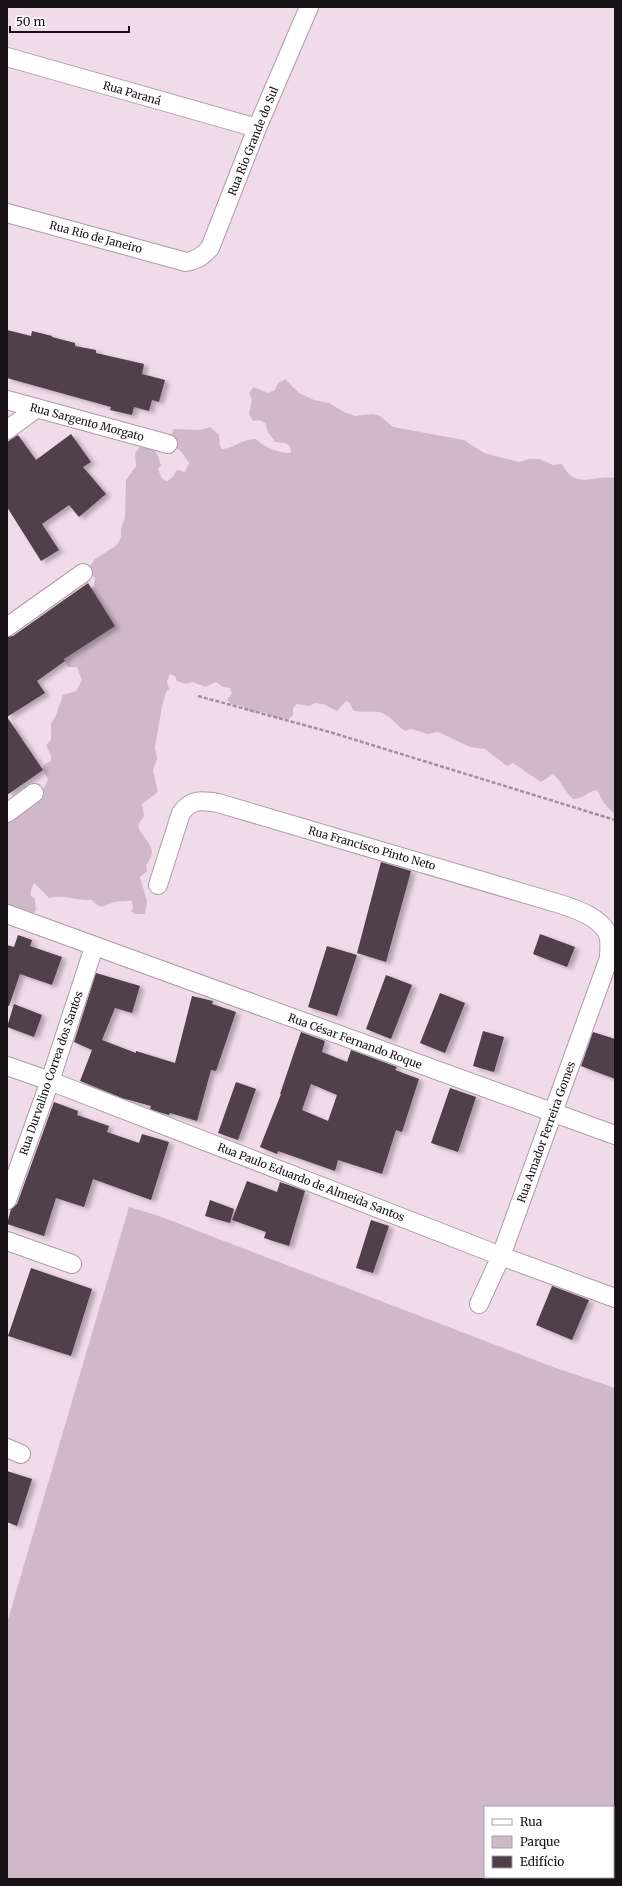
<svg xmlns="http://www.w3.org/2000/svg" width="622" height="1886" font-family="Merriweather,serif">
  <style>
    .green { fill: #cfb8c7; fill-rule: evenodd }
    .building { fill: #4f3f4a; fill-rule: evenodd; filter: url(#shadow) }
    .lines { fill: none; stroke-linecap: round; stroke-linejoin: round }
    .minor-casing { stroke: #ae9ba8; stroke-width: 20 }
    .path { stroke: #a1919c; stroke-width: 2.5; stroke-dasharray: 4 2; stroke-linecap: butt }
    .minor { stroke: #fff; stroke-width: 18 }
    .labels { text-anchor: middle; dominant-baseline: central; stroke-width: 4; stroke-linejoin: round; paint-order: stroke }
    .street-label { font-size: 11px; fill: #181116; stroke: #fff }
  </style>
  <defs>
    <filter id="shadow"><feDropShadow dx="4.5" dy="2.5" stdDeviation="2" flood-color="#0004"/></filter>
  </defs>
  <rect width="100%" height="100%" fill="#f0dbe9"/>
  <path class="green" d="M285,379l14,14 15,7 15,3 15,9 11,4 18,-2 7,2 13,11 71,13 20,13 35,9 10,-3h10l14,6 9,-1c12,26 32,11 53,14v337l-11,-12 -7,-13c-9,1 -14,9 -24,9 -9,-8 -11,-17 -20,-25l-12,8 -28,-19 -6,3 -22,-17 -15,-2 -32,-15 -10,2 -17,-5 -6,2c-9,-6 -14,-16 -26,-19 -9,-1 -18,1 -26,-2l-3,-7 -4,-2 -9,10 -14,-7 -8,-1 -6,3 -12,-2 -4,4v7l-4,4 -13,-1 -12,-6 -11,1 -11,-7 -11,-2 -4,-4 5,-7 -2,-5 -7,-1 -7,-5 -11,5 -12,-5 -7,2 -9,-3 -2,-5 -5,-2 -3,7 2,8 -3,3 -4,14 -7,41 2,12 -4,11 5,22 -16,12 2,12 -6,9c3,15 24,21 8,40l1,6 -7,6 7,24 -2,13h-10l-4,-3 2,-3 -1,-7c-6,0 -12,0 -17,1 -11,3 -14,9 -23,-2 -15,1 -29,-6 -43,-2l-15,-15 -3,7v6l4,3 1,11 -4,5 -25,-1v-101c15,-9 36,-16 41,-34l-5,-9 1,-5 7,-4v-5l-5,-11 5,-5v-16l5,-9 7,-20 13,-4 6,-11 -5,-13h-9l-3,-6v-10l22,-60 7,-4 1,-9 -4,-4 -2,-7 6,-8 22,-14 4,-8v-8l4,-11 1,-38 10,-14 -1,-13 6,-7h10l6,8 4,11 -3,4 4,10 5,2 6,-4 4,-7 8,2 4,-9 -8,-12 -7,-4 -5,-8 5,-10 26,1 10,-3 9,8 1,11 2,3c13,-1 21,-11 34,-10 7,8 25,15 35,14l-1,-7 -5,-3 -10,-1 -7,-10 -3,-9 -6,-3 -6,1 -4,-7 3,-15 -3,-6 5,-6 14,6 7,-3 3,-7z
    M129,1207l30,9 394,151 62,21v491h-608v-256zM485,1807h128v70h-128z"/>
  <path class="building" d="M7,330l24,6 1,-5 20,5v1l23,6v3l21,4v3l48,11 -2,10 23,6 -6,22 -7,-2 -3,11 -15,-4 -2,8 -22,-5 1,-3 -104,-29z
    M71,434l20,28 -8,5 23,27 -27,23 -10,-12 -27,19 17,26 -18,11 -34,-54v-65l11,-7 18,25z
    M88,583l27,43 -51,33 1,2 -28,20 8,12 -38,24 36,53 -36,25v-158l6,-1z
    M381,862l30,9 -25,91 -29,-9z
    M540,934l35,13 -8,20 -34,-13z
    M18,935l14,5 -2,6 32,11 -10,28 -32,-11 -11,32h-2v-61l7,2z
    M327,946l30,9 -20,61 -29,-9z
    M96,973l44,13 -8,27 -17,-5 -13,32 34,13v-2l39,12 17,-67 21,5 -1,3 24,8 -20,59 -5,-1 -14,51 -27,-8 -1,2 -7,-2 -12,-4 1,-3 -29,-8 -42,-17 12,-31 -18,-8z
    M386,975l26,10 -21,54 -25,-10z
    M440,993l25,10 -20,50 -25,-10z
    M14,1004l28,11 -8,22 -27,-10z
    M483,1031l21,6 -10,35 -21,-6z
    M301,1032l24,9 -3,11 25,10 4,-12 46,17 -2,3 24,9 -17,53 -6,-2 -14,44 -44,-14 -3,11 -57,-20 -1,3 -17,-7 21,-53h-1zM311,1084l26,11 -9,26 -26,-11z
    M593,1032l22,7v40l-34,-13z
    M236,1082l20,7 -18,51 -20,-7z
    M450,1088l26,9 -18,55 -27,-9z
    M54,1102l24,9 -1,4 32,11 -2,6 32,11 3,-9 27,8 -18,58 -58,-21 -9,28 -28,-9 -12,38 -37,-12 4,-15 6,-5z
    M247,1181l30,11 3,-10 25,9 -16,55 -25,-8 2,-6 -34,-12z
    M210,1200l24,9 -4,14 -25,-7z
    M371,1220l18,6 -16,47 -17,-5z
    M31,1268l61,21 -21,67 -63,-20z
    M552,1286l37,14 -17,40 -36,-15z
    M7,1471l25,8 -15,47 -10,-4z"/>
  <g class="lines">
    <defs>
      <path id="minor" d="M7,57l250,71
        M7,213l179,49c11,-2 17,-6 24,-14l47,-120 52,-121
        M7,400l161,44
        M7,430l30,-22
        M7,627l76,-54
        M7,813l27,-20
        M158,885l23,-72c10,-14 21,-13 37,-10l342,101c16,5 46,15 49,35 1,6 0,13 0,19l-108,298 -22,48
        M7,914l608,221
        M7,1066l43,15 451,175 114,42
        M7,1200l43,-119 44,-134
        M7,1241l65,23
        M7,1448l14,6"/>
    </defs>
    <use href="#minor" class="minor-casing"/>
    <path class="path" d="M198,696l135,37 282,87"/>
    <use href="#minor" class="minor"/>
  </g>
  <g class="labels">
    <g class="street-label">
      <text transform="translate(132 93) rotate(16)">Rua Paraná</text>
      <text transform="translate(253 141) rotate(-68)">Rua Rio Grande do Sul</text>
      <text transform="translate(96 237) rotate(15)">Rua Rio de Janeiro</text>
      <text transform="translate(87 422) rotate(15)">Rua Sargento Morgato</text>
      <text transform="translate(372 848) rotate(16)">Rua Francisco Pinto Neto</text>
      <text transform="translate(355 1041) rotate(20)">Rua César Fernando Roque</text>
      <text transform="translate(51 1073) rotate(-71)">Rua Durvalino Correa dos Santos</text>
      <text transform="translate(546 1132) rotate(-70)">Rua Amador Ferreira Gomes</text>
      <text transform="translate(311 1182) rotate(21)">Rua Paulo Eduardo de Almeida Santos</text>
    </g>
  </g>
  <rect width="622" height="1886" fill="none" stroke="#181116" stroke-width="16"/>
  <rect x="484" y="1806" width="130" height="72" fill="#ffffff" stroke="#a3a0a2"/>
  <rect x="492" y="1819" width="20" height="6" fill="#ffffff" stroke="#a3a0a2"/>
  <text x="520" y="1826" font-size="12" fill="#181116">Rua</text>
  <rect x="492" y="1836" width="20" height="12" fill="#cfb8c7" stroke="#a3a0a2"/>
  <text x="520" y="1846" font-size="12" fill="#181116">Parque</text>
  <rect x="492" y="1856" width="20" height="12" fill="#4f3f4a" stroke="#a3a0a2"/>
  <text x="520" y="1866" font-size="12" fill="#181116">Edifício</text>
  <path d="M10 26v6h119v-6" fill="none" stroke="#181116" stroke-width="2"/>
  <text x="16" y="26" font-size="12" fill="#181116" stroke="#ffffff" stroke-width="3" paint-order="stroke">50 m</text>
</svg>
